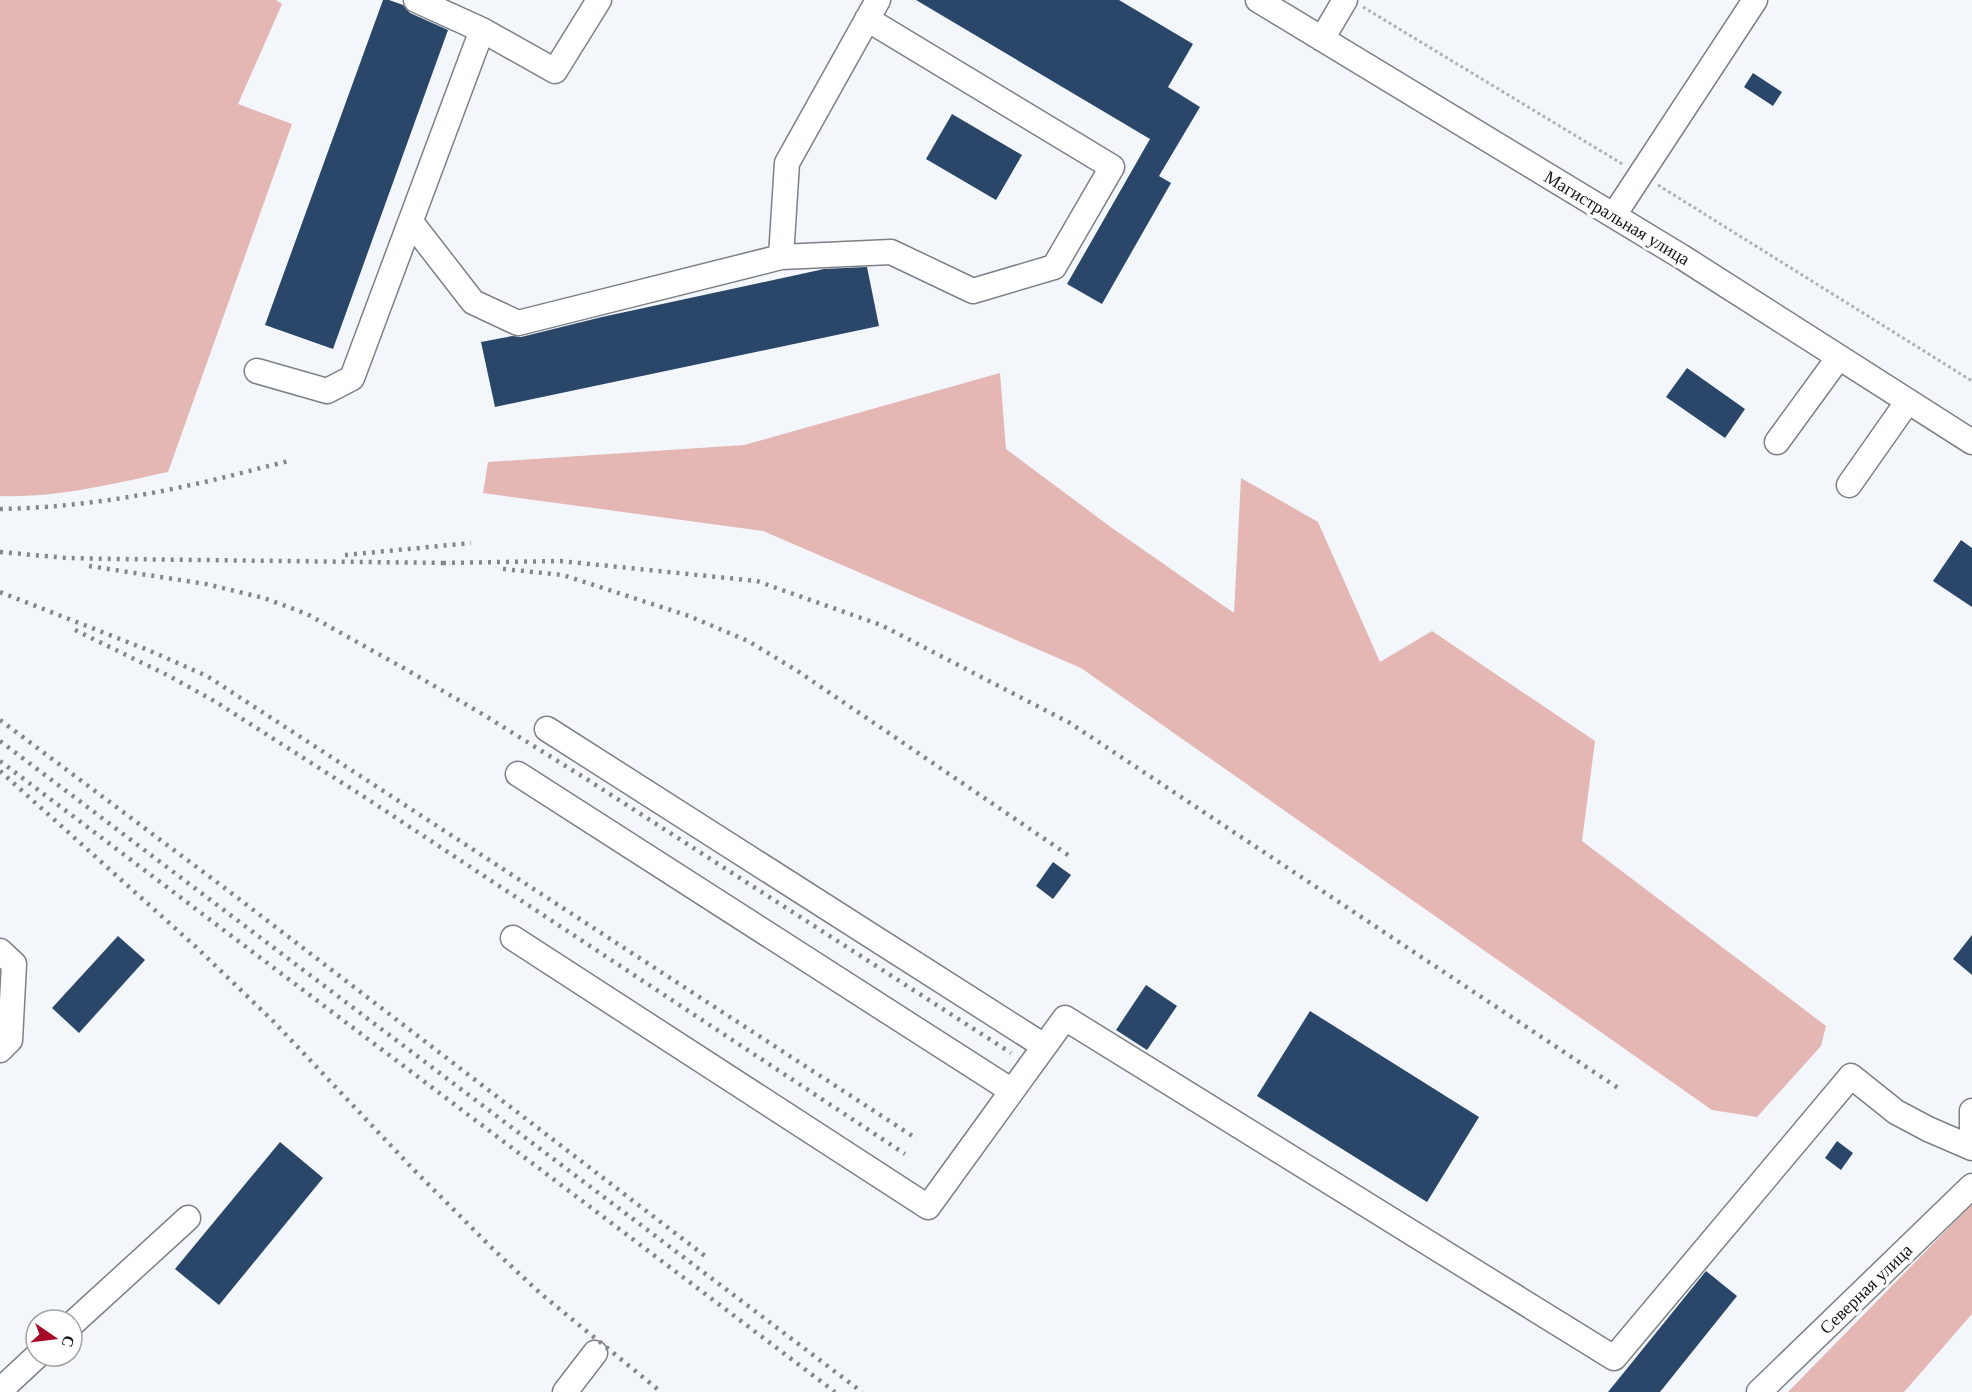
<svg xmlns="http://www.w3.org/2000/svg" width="1972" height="1392" font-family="'Times New Roman',serif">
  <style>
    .green { fill: #e4b6b4 }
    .building { fill: #2a4669 }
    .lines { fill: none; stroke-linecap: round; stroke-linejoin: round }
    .minor-casing { stroke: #7d8185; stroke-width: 27 }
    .path { stroke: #aeb1b5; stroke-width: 3; stroke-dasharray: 3 3; stroke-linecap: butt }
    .minor { stroke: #fff; stroke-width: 24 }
    .rail { stroke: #84878a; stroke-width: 4.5; stroke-dasharray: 3 6; stroke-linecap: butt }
    .labels { text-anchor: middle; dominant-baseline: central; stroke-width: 6; stroke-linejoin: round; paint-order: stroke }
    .street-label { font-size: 18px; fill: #17191a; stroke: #fff }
  </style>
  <rect width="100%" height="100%" fill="#f3f7fc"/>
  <path class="green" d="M0,0h276l6,4 -44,100 54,20 -124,348c-56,12 -111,26 -168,24z
    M1000,373l6,76 106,79 122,85 7,-135 77,44 62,140 52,-31 163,110 -13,100 244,185 -5,20 -64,71 -45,-7 -631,-442 -318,-137 -280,-38 5,-31 256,-17z
    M1972,1204v110l-68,78h-116z"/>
  <path class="building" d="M383,0h6l14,5 7,8 38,17 -115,319 -68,-24z
    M916,0h203l74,44 -25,43 32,20 -41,69 12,7 -69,121 -35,-20 83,-145z
    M1753,73l29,19 -9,14 -29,-19z
    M952,114l70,41 -26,45 -70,-41z
    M867,267l12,59 -384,81 -14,-65 31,-6 9,1 81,-20 222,-48z
    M1687,368l58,41 -20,29 -59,-41z
    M1961,540l11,8v59l-39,-26z
    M1053,862l18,13 -18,24 -17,-13z
    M1972,935v40l-19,-16z
    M118,936l27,24 -66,73 -27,-25z
    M1146,985l31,21 -30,44 -31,-20z
    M1310,1011l169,106 -52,85 -170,-106z
    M1837,1141l16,12 -12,17 -16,-12z
    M280,1142l43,36 -104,127 -44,-36z
    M1706,1271l31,25 -77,96h-52z"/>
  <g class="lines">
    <defs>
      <path id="minor" d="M416,0l66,30 73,41 44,-71
        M1258,0l424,257 290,185
        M1322,39l23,-39
        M1614,215l141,-215
        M411,222l62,80 45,21 263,-66 110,-5 82,39 81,-24 58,-100 -245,-148
        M781,257l6,-94 91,-163
        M257,371l70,20 25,-13 130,-348
        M1777,442l62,-85
        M1849,485l59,-84
        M547,729l497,317
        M518,774l494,317
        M513,938l415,269 137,-189 549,340 237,-282 45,36 32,17 44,19
        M0,951l14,13 -4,76 -10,10
        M1972,1111v18
        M72,1324l116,-106
        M1,1392l8,-10 28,-26
        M565,1392l30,-39
        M1759,1392l213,-206"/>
    </defs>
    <use href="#minor" class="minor-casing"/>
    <path class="path" d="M1363,7l261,158
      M1658,185l314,196"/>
    <use href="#minor" class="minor"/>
    <path class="rail" d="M0,509c60,-1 128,-10 186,-23 35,-7 69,-17 103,-25
      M0,552l67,6 49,1 334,4
      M345,555l126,-12
      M443,563l117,-2 197,20 124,44 189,98 548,365
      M89,566l117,18 58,14 43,16 100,56 77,45 104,65 423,273
      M503,569l60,6 126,41 59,25 48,29 275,187
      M0,592l148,58 59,26 710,463
      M75,630l94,46 47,26 153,98 536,354
      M0,720l226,169 479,367
      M0,741l862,651
      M0,761l835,631
      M0,771l196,176 77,74 141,149 82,82 44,41 121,99"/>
  </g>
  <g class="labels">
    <g class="street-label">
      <text transform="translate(1617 218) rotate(31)">Магистральная улица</text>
      <text transform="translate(1866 1289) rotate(-44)">Северная улица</text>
    </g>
  </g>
  <g transform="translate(54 1338) rotate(104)"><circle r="28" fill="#ffffff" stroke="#a2a3a3" stroke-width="1.5"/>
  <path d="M0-4.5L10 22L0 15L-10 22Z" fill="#a50a29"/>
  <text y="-9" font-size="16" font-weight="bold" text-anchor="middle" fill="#17191a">С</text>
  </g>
</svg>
